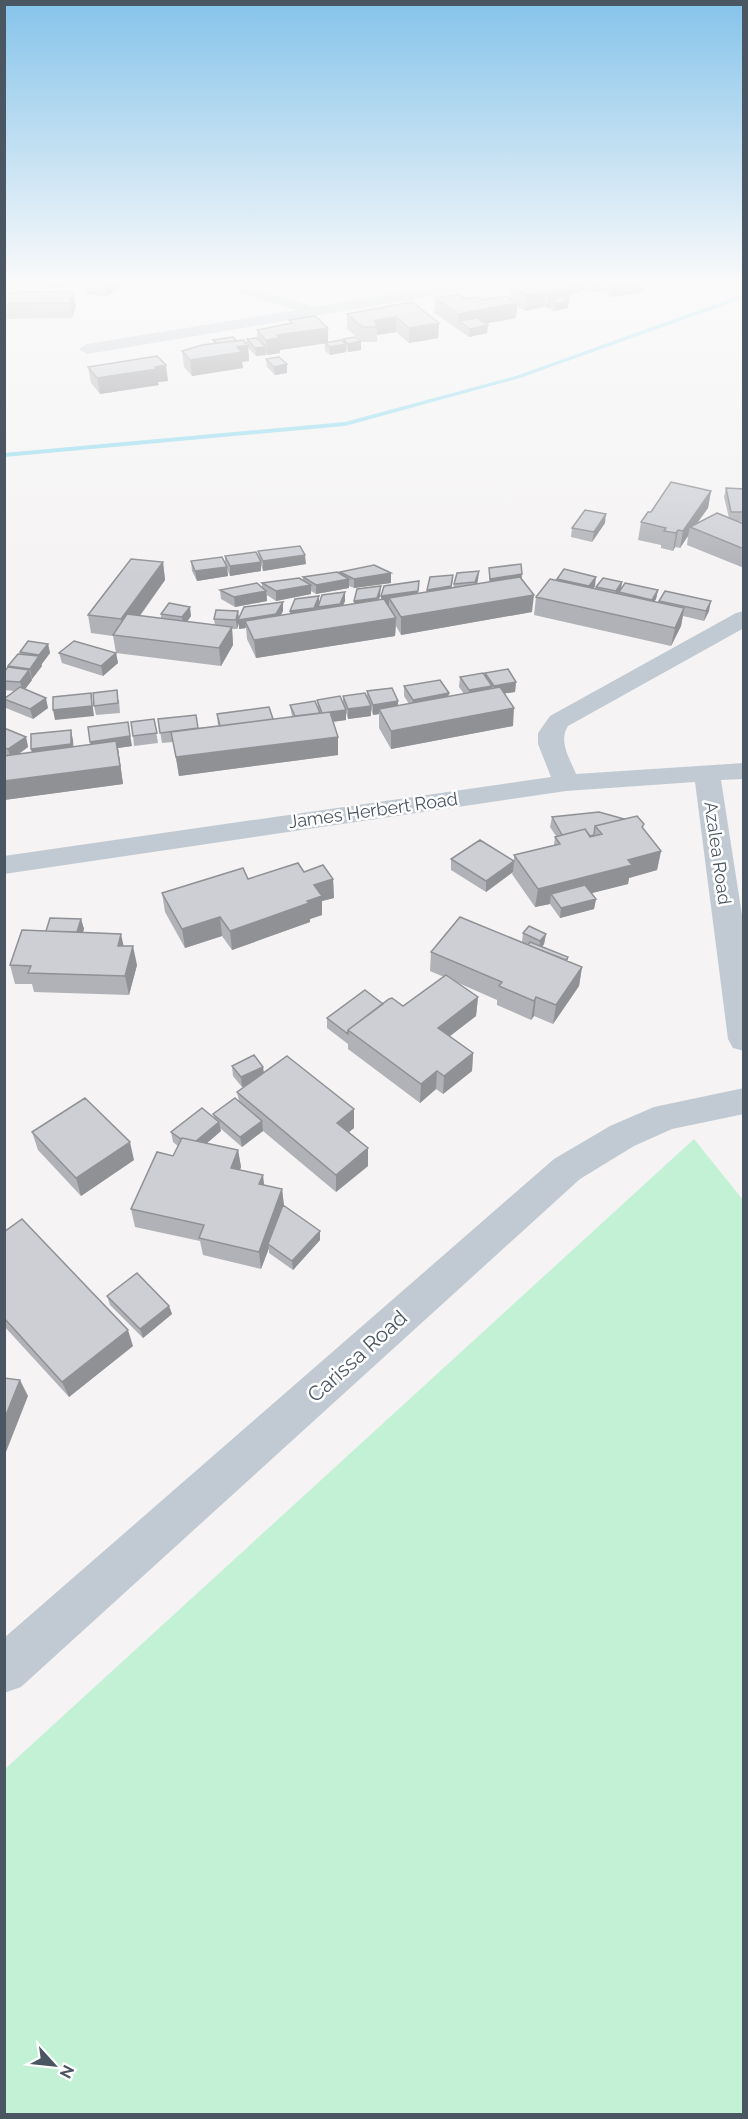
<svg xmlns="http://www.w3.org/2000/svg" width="748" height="2119" font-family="Raleway,sans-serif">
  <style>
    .green { fill: #c3f1d5 }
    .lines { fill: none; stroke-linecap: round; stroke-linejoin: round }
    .stream { fill: #90daee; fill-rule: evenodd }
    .minor { fill: #c1cad2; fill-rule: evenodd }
    .wall { fill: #b0b2b7 }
    .shaded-wall { fill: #909195 }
    .building { fill: #cdcfd5; stroke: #909195; stroke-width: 1.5 }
    .labels { text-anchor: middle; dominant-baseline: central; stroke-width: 5; stroke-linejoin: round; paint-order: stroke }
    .street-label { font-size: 18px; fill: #4a5661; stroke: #fff }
    .near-street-label { font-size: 21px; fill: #4a5661; stroke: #fff }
  </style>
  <rect width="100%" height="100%" fill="#f5f3f3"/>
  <path class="green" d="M694,1139l49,61v914h-738v-345z"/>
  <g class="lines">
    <path class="stream" d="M744,294v4l-224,80 -175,48 -341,31v-4l341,-31 171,-46z"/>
    <path class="minor" d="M209,282h23l82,25 148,-25h28l-2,3 -49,10 -352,59 -8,-5 8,-5 210,-34 -86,-25z
      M744,611v17l-176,98c-10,15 2,33 8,48l168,-11v16l-23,1 23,148v123l-11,-3 -5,-9 -33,-257 -129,9 -562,83v-18l547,-79 -13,-33v-11l12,-17 186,-103z
      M744,1088v26l-72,15 -38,17 -54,33 -559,508 -17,6v-55l550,-479 56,-33 44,-19z"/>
  </g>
  <path class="wall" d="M4,282h22l-8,5 -10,-1 -1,-2h-3z
    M41,282h76l1,7 -12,8 -20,-3 -1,-8 -42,3z
    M379,282h35l-27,5z
    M530,282h29l3,2v-2h84l-2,10 -33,5 -9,-6 -11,2 -5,-3 -15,4 -2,-1 -1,15 -14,3 -5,-3h-2l-3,-1 -19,4 -8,-5 -1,12 -31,6 3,1 -1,8 -18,4 -35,-24 1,-15h29l18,2 28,-1 1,-12 19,-3z
    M73,291l3,15 -4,12 -68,1v-26z
    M412,302l27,21 -1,15 -29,5 -13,-11 -19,3v7h-14l-16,-13v-15z
    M289,320l39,8v14l15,-1v-2l18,2v9l-13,2 -2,-2v2l-16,3 -5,-4v-8l-45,7v3l-13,2 -1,-2v2l-10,1 -8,-8 1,13 -7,1 1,6 -51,8 -8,-9 -2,-16 31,-7v-4l24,1 10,4v-6l10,-1v-8l33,-7z
    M266,359l21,14 -12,2 -8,-8z
    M88,367l80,14 -10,1 1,3 -59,9 -9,-11z
    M726,488l18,1v33l-7,-1 7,3v44l-57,-23 1,-9 -8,12 -5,-1 -2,4 -12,-3v-3l-23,-5 3,-18 10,-10 60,-21 -3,17 -12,16 33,-6 -5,-21z
    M605,523l-13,19 -21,-5 1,-9z
    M258,551l48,13 -43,7 -2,-6v6l-31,5 -3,-7 1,7 -31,5 -5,-10 -1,-10 34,2v-7l34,2z
    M163,562l2,18 -25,36 21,2v-4l30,2 -4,6 28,3 -1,-6 24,-8 1,7 44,-7 -2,4 9,-1v-3l29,-6 26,-4 -2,4 11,-2v-2l26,-5 -1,3h2v-3l37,-3 35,-5 1,-4 25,-13 -2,13 12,-2v-14l33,6 -1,5 11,33 -131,23 -5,-9 -1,10 -139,22 -9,-19 -1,-11 -7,1v-6l-2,6h-5l1,16 -12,21 -105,-13 -3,-17 -22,-3 -3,-18z
    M340,572l51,1v10l-37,5 -5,-2v2l-33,6 -5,-3v3l-35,7 -9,-6v6l-32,6 -14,-8 -1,-9 42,-2v-5l41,-3v-3l37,-3z
    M557,579l38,7 -2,3h3v-2l62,3 -2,9 -2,3 5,1v-2l50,10 -5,10 -21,-5 -2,10 -10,20 -137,-31 2,-18 21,-16z
    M48,644l2,9 -9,12 1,1 -10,13h-1l1,1 -7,9 23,19 -15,11 -27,-11 -2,-10 10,-7 -10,-1v-18l4,-5v-1l12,-12v-2z
    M59,653h57l2,10 -15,13 -41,-13z
    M485,673l31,9 -1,10 -10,1 8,33 -122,23 -12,-21v-14l-6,1 -2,-5v6l-23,3 -2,-6v7l-13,2 5,33 -159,21 -6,-34 -11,1 -4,-24 40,9 20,-2 -1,-12 56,5 19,-2 -2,-12 28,2 -1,-7 26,3v-7h24v-5l31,15 11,-2 -5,-8v-10l44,11 16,-3 -5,-7 1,-10 25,-2z
    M119,700l1,13 -24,2 -2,-9z
    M154,719l4,24 -24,3 -1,-10z
    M4,728l22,9 2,10 -9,7 13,-2 41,-12v7l59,-1 -14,2 5,36 -119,16z
    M552,817l91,11 18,23 -4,19 -28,8 -1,6 -37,9 5,6 -2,10 -34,9 -10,-14 -15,3 -23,-33 1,-2 -27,20 -35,-22v-11l63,2v-6l40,-10 1,-8 1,-1 -6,-9z
    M304,872l29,7 1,19 -12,3v14l-12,4v3l-78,28 -10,-14 -37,12 -20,-36 -3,-19 86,-14z
    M81,919l3,10 -1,3 41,14 13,19 -8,30 -95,-3 -2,-8h-17l-5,-19 36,-34z
    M523,933l23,1 -2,10 -2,3 26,10v4l14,6 -3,19 -26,38 -19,-8 -3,4 -34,-15v-5l-43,-19 24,16 -2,19 -26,20 23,17 -1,18 -29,23 -7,-5 -16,14 -72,-54v-5l-21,-16v-10l56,-14 20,2 41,-29 -14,-6 1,-19 91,-10z
    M232,1066l31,1 1,6 90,36v19l-5,4 19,16v18l-32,26 -73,-61 -21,16 -22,-19 1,3 -14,12 31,7 3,17 -1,3 24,15 18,4 2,17 36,34 -27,30 -24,-17v-5l-8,21 -58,-14 -3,-14 -65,-14 -4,-18 42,-53 5,-10 -5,-4 -2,-10 43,-15 -1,-3 26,-13 -2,-9 12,-8 -7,3 -9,-11z
    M32,1132l102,28 -53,36 -43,-46z
    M4,1232l129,114 -64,51 -65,-71z
    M107,1296l62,10 3,8 -29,24 -33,-33z"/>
  <path class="shaded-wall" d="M17,282h9l-8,5z
    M41,282h43l1,4 -42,3z
    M106,282h11l1,7 -12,8 -2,-14z
    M387,282h27l-27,5z
    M592,282h11l-1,9 -11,2z
    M618,282h28l-2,10 -33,5 1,-14z
    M587,283l-1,7 -15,4 1,-8z
    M570,288l-2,20 -14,3 1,-8 -5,-2 -1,7h-2l1,-14z
    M73,291l3,15 -4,12 -2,-15z
    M545,292l-1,15 -19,4 2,-15z
    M517,303l-1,15 -49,9 -8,-6 -1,8v-15z
    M396,317v15l-19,3v-8l-2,-7z
    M439,323l-1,15 -29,5v-15z
    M488,325l-1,8 -18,4 1,-8z
    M328,328v15l-48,7v3l-13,2 -1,-15 11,-5z
    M361,341v9l-13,2v-8z
    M346,344v8l-16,3v-8z
    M248,345l1,16 -7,1 1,6 -51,8 -2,-16 31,-12z
    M266,347v8l-10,1 -1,-8z
    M287,364v9l-12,2 -1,-8z
    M166,365l2,16 -10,1 1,3 -59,9 -3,-16z
    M711,491l-3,17 -15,21 -3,-2 -2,9 -8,12 3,-17z
    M606,514l-1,9 -13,19 2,-10z
    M678,530l-3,17 -2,4 3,-18z
    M305,555l1,9 -43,7v-10z
    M163,562l2,18 -40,56h-1l-3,-17z
    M261,562v9l-31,5v-10z
    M227,567l1,9 -31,5 -2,-10z
    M479,571l-1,9 -3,11v-9z
    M391,573v10l-37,5v-9z
    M522,574l-1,10 -31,4v-9z
    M453,575l-2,21 -24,3v-9z
    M596,577l-1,9 -7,10 1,-10z
    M349,579v9l-33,6v-9z
    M419,581l-2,20 -28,-3v7l-8,1v-10z
    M622,582l-1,10h-2l-1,3 -4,6 2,-10z
    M311,585v9l-35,7v-10z
    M381,586l-1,10 -3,11 -23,3v-9z
    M658,590l-2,9 -6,10 2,-9z
    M266,591l1,10 -32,6 -1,-10z
    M345,592v9l-5,12 -21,3 -1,-9 -4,11 -24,3v-10l29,-15v9z
    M534,595l-2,17 -131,23v-18z
    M711,601l-2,10 -5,10 2,-10z
    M283,602v9l-7,13 -31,-3 1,7 -7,1v-6l-2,6 -1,-9 2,-9 1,9z
    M190,607l1,9 -8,11 -1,-10z
    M684,608l-3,18 -10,20 4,-18z
    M396,618l-1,18 -139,22 -2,-18z
    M232,627l1,18 -12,21 -2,-18z
    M48,644l2,9 -9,12 -2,-10z
    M116,653l2,10 -15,13 -2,-10z
    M39,656l3,10 -10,13 -2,-10z
    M29,670l3,10 -9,12 -3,-10z
    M516,682l-1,10 -22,3 1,-9z
    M492,686l-1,10 -23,4 1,-10z
    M91,693l3,23 -39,4 -2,-10z
    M449,693l-1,10 -36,7 1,-10z
    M46,698l2,10 -15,11 -3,-10z
    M398,701v10l-19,-2v5l-6,1v-10z
    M371,706v10l-23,3v-10z
    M514,708l-1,18 -122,23v-18z
    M346,710v10l-23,3 -1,-10z
    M128,722l4,24 -14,2 5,36 -119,16v-19l88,-29 -2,-10z
    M71,730l2,10 1,14 -41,5 -2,-10z
    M26,737l2,10 -17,12 -3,-10z
    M338,737v18l-159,21 -3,-19z
    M661,851l-4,19 -28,8 -1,6 -71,18 -6,-8 -1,10 -15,3 3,-18 90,-29z
    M514,862l-1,10 -27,20v-11z
    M333,879l1,19 -12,3v14l-12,4v3l-78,28 -2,-19 77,-30 7,-16z
    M596,899l-2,10 -34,9 1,-10z
    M220,917l2,19 -37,12 -3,-19z
    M81,919l3,10 -4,12 -3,-7z
    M121,934l4,18 -7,-6z
    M546,934l-2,10 -5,7 1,-10z
    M133,946l4,19 -8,30 -4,-19z
    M582,967l-3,19 -26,38 3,-19z
    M478,997l-2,19 -39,30 1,-18z
    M536,997l-2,19 -3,4 3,-19z
    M473,1053l-1,18 -29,23 1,-18z
    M263,1067l1,10 -22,10 -1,-10z
    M437,1071l-1,18 -16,14 1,-19z
    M354,1109v19l-16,13 -1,-18z
    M262,1121l1,10 -21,16 -2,-10z
    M219,1122l2,9 -29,25 -2,-10z
    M130,1142l4,18 -53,36 -5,-18z
    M368,1148v18l-32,26v-17z
    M238,1150l3,17 -7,18 -3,-17z
    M263,1175l2,17 -6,-8z
    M282,1189l2,17 -16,38 1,4 -8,21 -2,-17z
    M320,1231v9l-27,30 -1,-9z
    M169,1306l3,8 -29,24 -3,-9z
    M128,1330l5,16 -64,51 -7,-15z
    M20,1380l8,16 -22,56 -2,-3v-29z"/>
  <path class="building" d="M539,282h20l11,6 -22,6 -3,-2 -18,4 -16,-9z
    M562,282h23l2,1 -15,3z
    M73,291l-3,12 -66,1v-11z
    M458,294l6,4 -4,1 19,-2 3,3 23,-4 12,7 -59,11 -23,-16z
    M564,297l5,3 -14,3 -5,-2z
    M412,302l27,21 -30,5 -13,-11 -21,3 2,7h-15l-15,-13z
    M315,316l13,12 -51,7 2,3 -13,2 -9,-10 35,-7 -3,-3z
    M477,318l11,7 -18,4 -11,-8z
    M233,337l4,4 -20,2 -4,-3z
    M355,337l6,4 -13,3 -5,-5z
    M257,338l9,9 -11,1 -8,-9z
    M243,340l5,5 -11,2 5,5 -52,8 -8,-9 20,-6z
    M341,340l5,4 -16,3 -5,-4z
    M157,356l9,9 -11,2 2,2 -60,9 -9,-11z
    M279,357l8,7 -13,3 -8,-8z
    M671,482l40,9 -28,40 -5,-1 -2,3 -12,-2 2,-3 -25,-6 7,-10h3z
    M726,488l18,1v23h-13z
    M585,510l21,4 -12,18 -22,-4z
    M717,513l27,11v25l-54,-22z
    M300,546l5,9 -42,6 -5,-10z
    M256,552l5,10 -31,4 -5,-10z
    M222,557l5,10 -32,4 -4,-10z
    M131,559l32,3 -42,57 -33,-4z
    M521,564l1,10 -32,5 -1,-11z
    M374,565l17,8 -37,6 -14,-7z
    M564,569l32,8 -7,9 -32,-7z
    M479,571l-4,11 -21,2 3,-11z
    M337,572l12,7 -33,6 -13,-8z
    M453,575l-2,11 -24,4 3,-13z
    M520,577l14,18 -133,22 -12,-19z
    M299,578l12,7 -35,6 -14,-8z
    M603,578l19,4 -6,9 -20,-4z
    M550,579l134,29 -9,20 -139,-31z
    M419,581l-1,10 -37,5 3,-10z
    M257,583l9,8 -32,6 -14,-7z
    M625,583l33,7 -6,10 -33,-8z
    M381,586l-4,12 -23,3 3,-12z
    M665,591l46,10 -5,10 -47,-10z
    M345,592l-5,12 -22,3 4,-12z
    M319,596l-5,12 -24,3 5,-12z
    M384,599l12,19 -142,22 -9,-19z
    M283,602l-7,12 -38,6 6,-13z
    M169,603l21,4 -8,10 -21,-3z
    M216,610l22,1 -2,9 -22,-1z
    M127,614l105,13 -13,21 -106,-13z
    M28,641l20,3 -9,11 -19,-3z
    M74,641l42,12 -15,13 -42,-13z
    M18,654l21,2 -9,13 -22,-3z
    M8,667l21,3 -9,12 -16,-1v-9z
    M508,669l8,13 -22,4 -9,-13z
    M483,673l9,13 -23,4 -9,-13z
    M440,680l9,13 -36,7 -9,-14z
    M20,687l26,11 -16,11 -26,-10z
    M500,687l14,21 -123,23 -12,-22z
    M392,688l6,13 -25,4 -6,-14z
    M117,690l1,13 -24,3 -1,-13z
    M91,693l1,13 -39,4v-13z
    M365,693l6,13 -23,3 -5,-13z
    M340,696l6,14 -24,3 -5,-13z
    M315,701l5,12 -25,3 -5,-11z
    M269,707l4,12 -53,7 -3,-12z
    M330,712l8,25 -162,20 -5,-25z
    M196,715l2,13 -38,5 -2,-14z
    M154,719l3,14 -24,3 -2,-14z
    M128,722l2,14 -40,6 -2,-15z
    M4,728l22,9 -18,12 -4,-1z
    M71,730v14l-40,5v-15z
    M116,741l4,25 -116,15v-25z
    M599,812l25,7 -29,7 -1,9 -4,1 -5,-7 -23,6 -10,-18z
    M637,816l7,8 -2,3 19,24 -33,9 4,5 -94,24 -24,-34 46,-11 -5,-7 30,-8 5,8 12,-3 -7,-8z
    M480,840l34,21 -28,20 -35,-22z
    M298,863l6,9 19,-7 10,14 -19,6 8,11 -15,5 2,2 -79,28 -10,-14 -38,12 -20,-36 81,-25 5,11z
    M585,885l11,14 -35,9 -10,-14z
    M460,917l122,50 -26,38 -20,-8 -2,4 -35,-15 3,-4 -71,-30z
    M50,918l31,1 -4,13 -31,-1z
    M529,926l17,8 -6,7 -17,-8z
    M22,930l99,4 -3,12h15l-8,30 -97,-3 3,-7 -21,-1z
    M530,942l38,15 -2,3 -38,-15z
    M446,975l32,22 -40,31 35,25 -29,23 -7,-5 -16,13 -73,-54 41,-31 3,-1 11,8z
    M365,990l18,14 -35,26v4l-21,-16z
    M254,1055l9,12 -22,10 -9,-11z
    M287,1056l67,53 -17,14 31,25 -32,27 -99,-83z
    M85,1098l45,44 -54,36 -44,-46z
    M235,1098l27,23 -22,16 -27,-23z
    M202,1108l17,14 -23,19 -14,-3 -1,1 -10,-7z
    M182,1138l56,12 -7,18 32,7 -4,9 23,5 -23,63 -60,-14 5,-13 -73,-16 26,-57 16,4z
    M283,1205l37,26 -28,30 -24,-17z
    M22,1219l106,111 -66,52 -58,-64v-86z
    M137,1273l32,33 -29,23 -33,-33z
    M4,1378l16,2 -16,40z"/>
  <linearGradient id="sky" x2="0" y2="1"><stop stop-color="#85c3ea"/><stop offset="0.49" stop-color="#fafafa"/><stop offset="1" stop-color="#fafafa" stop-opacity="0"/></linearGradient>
  <rect width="748" height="578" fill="url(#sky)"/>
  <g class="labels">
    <g class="street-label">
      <text transform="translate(373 810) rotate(-8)">James Herbert Road</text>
      <text transform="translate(718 853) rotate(82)">Azalea Road</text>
    </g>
    <g class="near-street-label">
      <text transform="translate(357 1356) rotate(-42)">Carissa Road</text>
    </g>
  </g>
  <rect width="748" height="2119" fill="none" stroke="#4a5661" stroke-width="12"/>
  <g transform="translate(54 2065) rotate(117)" stroke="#ffffff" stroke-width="4.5" paint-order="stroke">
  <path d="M0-4.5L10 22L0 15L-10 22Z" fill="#4a5661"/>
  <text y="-9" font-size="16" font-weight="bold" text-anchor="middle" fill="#4a5661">N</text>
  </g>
</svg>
